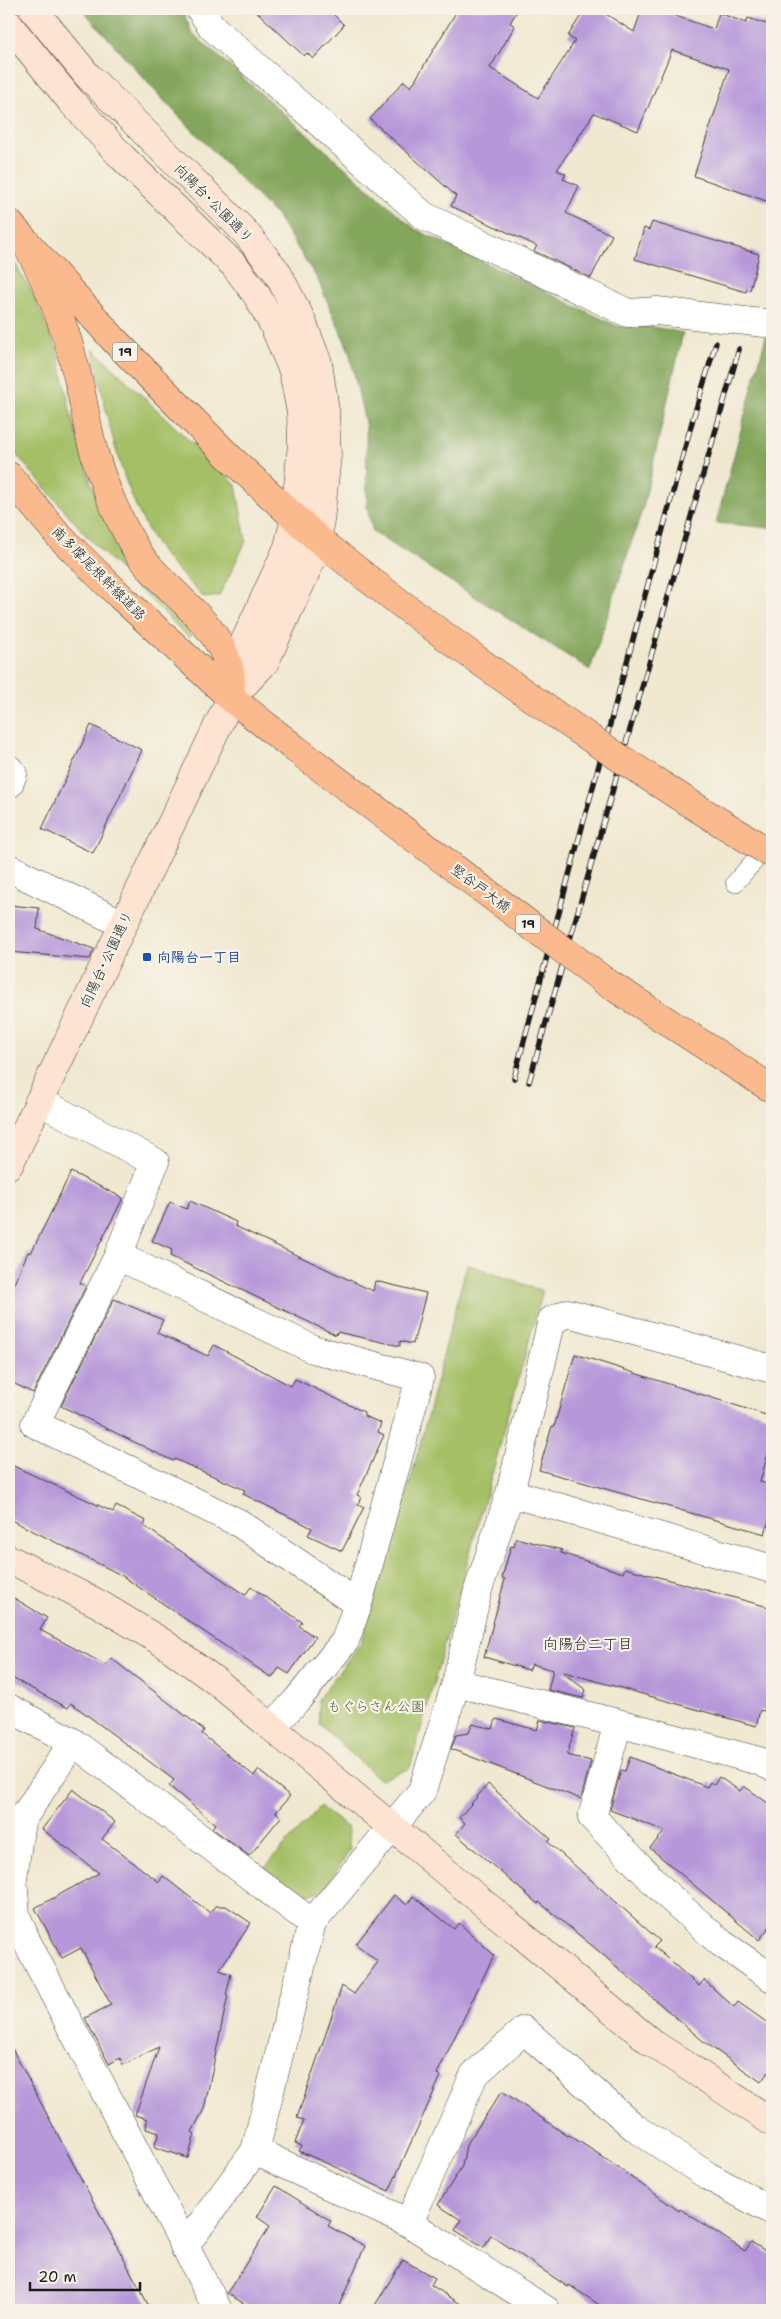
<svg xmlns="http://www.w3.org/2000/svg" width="781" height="2319" font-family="'Shantell Sans','Klee One',sans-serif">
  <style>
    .green { fill: #a4bf66; stroke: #606e41 }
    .forest { fill: #83a65b; stroke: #50613c }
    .building { fill: #b697d9 }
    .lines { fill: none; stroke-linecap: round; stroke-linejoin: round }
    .lane-casing { stroke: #3c3b37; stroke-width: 19 }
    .street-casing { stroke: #3c3b37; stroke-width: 29 }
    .secondary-casing { stroke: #3c3b37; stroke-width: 29 }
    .primary-casing { stroke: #3c3b37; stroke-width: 29 }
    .lane { stroke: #fff; stroke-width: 18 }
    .street { stroke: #fff; stroke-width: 28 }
    .secondary { stroke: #fde3d1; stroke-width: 28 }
    .primary { stroke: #fbba8d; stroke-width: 28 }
    .rail-casing { stroke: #1c1c1c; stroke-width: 5.5 }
    .rail { stroke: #f7f3e8; stroke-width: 4; stroke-dasharray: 11; stroke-linecap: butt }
    .primary-bridge-casing { stroke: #3c3b37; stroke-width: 29; stroke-linecap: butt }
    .primary-bridge { stroke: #fbba8d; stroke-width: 28 }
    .transit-dot { fill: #1a4fb4; stroke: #f7f3e8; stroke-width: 2 }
    .labels { text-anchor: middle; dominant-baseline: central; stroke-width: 4.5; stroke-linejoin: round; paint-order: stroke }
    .shield { fill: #f7f3e8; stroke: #5e5c59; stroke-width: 1 }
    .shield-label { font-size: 12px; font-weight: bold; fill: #1c1c1c }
    .street-label { font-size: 14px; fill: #1c1c1c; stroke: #f7f3e8 }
    .transit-label { font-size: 14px; font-weight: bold; fill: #164399; stroke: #f7f3e8; text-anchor: start }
    .park-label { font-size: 14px; fill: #4c5536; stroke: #f7f3e8 }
    .neighbourhood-label { font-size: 15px; fill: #1c1c1c; stroke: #f7f3e8 }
  </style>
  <rect width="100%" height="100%" fill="#f7f3e8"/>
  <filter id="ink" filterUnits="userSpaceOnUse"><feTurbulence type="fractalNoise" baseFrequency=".02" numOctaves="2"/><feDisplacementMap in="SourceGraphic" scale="10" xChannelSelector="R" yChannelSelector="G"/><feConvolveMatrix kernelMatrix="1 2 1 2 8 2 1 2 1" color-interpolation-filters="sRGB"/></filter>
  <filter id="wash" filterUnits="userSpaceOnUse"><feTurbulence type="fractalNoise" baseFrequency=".0096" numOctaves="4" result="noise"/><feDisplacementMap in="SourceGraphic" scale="20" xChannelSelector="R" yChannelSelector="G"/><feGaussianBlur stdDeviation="1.12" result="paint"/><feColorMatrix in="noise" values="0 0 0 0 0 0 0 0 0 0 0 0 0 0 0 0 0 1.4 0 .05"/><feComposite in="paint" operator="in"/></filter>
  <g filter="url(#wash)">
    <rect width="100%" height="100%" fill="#f0e8d0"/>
    <path class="green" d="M9,254l23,38 26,60 14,67 20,67 28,63 26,37 48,47 -5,5 -98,-97 -82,-95z
      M93,349l143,136 10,56 -27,55 -15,2c-15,-17 -37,-36 -48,-54 -37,-60 -49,-128 -63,-195z
      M467,1264l76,27 -133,477 -30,12 -61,-56 -1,-25 43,-56 50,-164z
      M320,1807l27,20 3,23 -27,41 -25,5 -34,-28z"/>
    <path class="forest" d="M82,9h100l10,24 223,196 202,97 37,1 29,6 -40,174 -53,163 -217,-138 -6,-25 -1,-80 -17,-76 -31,-71 -40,-63 -113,-115z
      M766,336h6v192l-56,-5z"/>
    <g id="blocks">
      <path class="building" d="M254,9h74l16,16 -31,34 -6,-6 -3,3z
        M458,9h60l-8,14 5,3 -25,42 48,30 37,-57 -7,-5 17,-27h13l36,23 8,-23h13l59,20 5,-16 27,10 2,-5 24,8v177l-78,-27 35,-107 -57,-19 -34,81 -44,-18 -37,57 9,4 -3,5 16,7 -13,27 46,22 -21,43 -57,-27 3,-5 -86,-40 5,-10 -86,-77 34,-38 7,6z
        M652,222l107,32 -9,36 -3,-1 -1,3 -111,-33 9,-31 5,2z
        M91,725l51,25 -49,103 -51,-24z
        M9,905l30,3 -2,21 57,20 -4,10 -81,-7z
        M71,1172l52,26 -43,85 6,3 -53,107 -24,-12v-86l19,-43 3,1z
        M190,1201l46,21 -1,4 138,65 2,-10 51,12 -13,51 -13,-3v5l-63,-14 -1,3 -166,-79 2,-6 -20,-9 18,-39 17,7z
        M114,1299l49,21 -6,13 51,23 6,-11 77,41 4,-7 69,33v4l17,7 -3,9 6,3 -27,60 4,2 -3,7 6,3 -22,44 -34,-16 4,-7 -69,-34 2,-4 -71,-31 -1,2 -112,-55z
        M575,1354l197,63v23l-12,42 12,3v25l-7,24 -226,-64 13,-44 2,1z
        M9,1464l104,48 3,-6 30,15 -2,5 101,69 6,-8 51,35 -3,4 16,11 -26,37 -10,-6 -7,10 -151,-103 -112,-56z
        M516,1538l46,12 -1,3 62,20 2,-5 147,40v105l-12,-3 -4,16 -192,-54 -1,1 23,17 -3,8 -35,-8 5,-20 -21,-6 -3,6 -45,-13 21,-78 -3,-1 9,-32 3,1z
        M9,1595l38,23 -7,12 66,35 5,-7 93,72 -2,4 52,42 4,-6 32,26 -14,16 5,5 -32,39 -37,-28 3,-4 -46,-38 5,-6 -103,-77 -3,5 -56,-30 -3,5z
        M496,1719l41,11 3,-10 35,8 -8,27 24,6 -10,38 -130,-50 5,-14 13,-2 3,-9 21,5z
        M630,1757l77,30 3,-5 4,3 5,-8 21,14 4,-5 28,20v118l-13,16 -109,-92 15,-17 -55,-21 11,-40 4,1z
        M488,1784l63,55 -3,3 112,99 -6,6 45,39 5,-6 30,27 4,-5 34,24v41l-11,15 -58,-41 -108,-93 -56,-46 -1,2 -82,-70 9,-11 -6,-5z
        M73,1789l42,33 -13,17 57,43 4,-6 47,37 5,-7h11l25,17 -32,47 12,4 -5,21h2l-24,114 -12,23 3,2 -7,24 -34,-11 5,-14 -13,-4 1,-10 -12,-4 24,-68 -36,18 -3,-7 -11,6 -24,-46 26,-13 -30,-57 -19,10 -27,-50 64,-35 -57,-44z
        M394,1895l13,10 6,-9 41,33 5,-6 35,32 -57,119 4,2 -52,115 -90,-40 3,-5 -7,-3 9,-23 -7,-2 45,-132 12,8 24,-32 -22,-18z
        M9,2043l142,267h-142z
        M502,2091l66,45 1,-1 28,18 82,58 1,-2 65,42 6,-9 21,13v55h-165l-38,-25 -1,2 -77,-52 -7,13 -29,-18 6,-10 -23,-15 24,-39 4,-21z
        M276,2186l55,35 -3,5 37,20 -28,64h-83l-27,-17 43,-67 -13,-9z
        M403,2260l32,18 -4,7 39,25h-98z"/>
    </g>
  </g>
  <g filter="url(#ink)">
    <use href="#blocks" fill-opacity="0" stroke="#3c3b37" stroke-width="1"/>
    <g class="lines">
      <defs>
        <path id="lane" d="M735,883l35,-40"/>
        <path id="street" d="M200,9l12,18 212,189 204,97 29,-2 115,13
          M9,769l4,5 -4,10
          M9,868l114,56
          M39,1101l116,61 -37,94 195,93 107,29 -62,226 -13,37 -48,59 -24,26
          M118,1256l-83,168 204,99 119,81
          M510,1493l262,76
          M456,1683l162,40 -26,94 73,76 56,50 51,35
          M9,1708l64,34 239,181
          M618,1723l141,38 13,6
          M73,1742l-52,79 -8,57 3,37 11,27 191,368
          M255,2151l154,72 137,87
          M409,2223l65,-148 50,-45 110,97 74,49 64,35
          M184,2247l71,-96 57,-228 110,-132 34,-108 22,-93 32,-97 42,-173 16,-7 204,56"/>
        <path id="secondary" d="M33,9l54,66 158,157 32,40 24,47 17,44 7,47 2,46 -9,83 -7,22 -46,101 -33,35
          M9,25l62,76 51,56 113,109 21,28 18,32 19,45 8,42 1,30 -7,75 -7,29 -45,98 -12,53 -222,467
          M9,1559l90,45 66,40 52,38 434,360 121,80"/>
        <path id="primary" d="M9,223l107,119 112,114 90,83 49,39
          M26,244c22,39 38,79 49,123 8,28 11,57 19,85 9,31 22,62 38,91 24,43 83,74 96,121 4,11 3,23 3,34
          M9,476l51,61 60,59 111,102 62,49"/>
      </defs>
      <use href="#lane" class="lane-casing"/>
      <use href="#street" class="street-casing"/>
      <use href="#secondary" class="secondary-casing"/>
      <use href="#primary" class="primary-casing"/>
      <use href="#lane" class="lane"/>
      <use href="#street" class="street"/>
      <use href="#secondary" class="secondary"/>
      <use href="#primary" class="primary"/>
      <defs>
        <path id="rail" d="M514,1078l178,-656 24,-79
          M529,1082l210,-733"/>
      </defs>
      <use href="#rail" class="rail-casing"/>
      <use href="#rail" class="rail"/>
      <defs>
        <path id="primary-bridge" d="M367,578c130,99 265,192 405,276
          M293,747l313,235 166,107"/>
      </defs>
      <use href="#primary-bridge" class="primary-bridge-casing"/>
      <use href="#primary-bridge" class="primary-bridge"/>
    </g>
  </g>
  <rect class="transit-dot" x="142" y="952" width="10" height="10" rx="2.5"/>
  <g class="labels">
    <g class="shield">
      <rect x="112.5" y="342.5" width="25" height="19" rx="4"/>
      <rect x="515.5" y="914.5" width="25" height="19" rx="4"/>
    </g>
    <g class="shield-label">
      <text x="125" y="352">19</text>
      <text x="528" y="924">19</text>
    </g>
    <g class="street-label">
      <text transform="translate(214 203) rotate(45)">向陽台･公園通り</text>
      <text transform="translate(99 573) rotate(45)">南多摩尾根幹線道路</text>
      <text transform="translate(481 888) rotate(37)">竪谷戸大橋</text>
      <text transform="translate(106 959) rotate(-65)">向陽台･公園通り</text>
    </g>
    <g class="transit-label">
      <text x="157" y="957">向陽台一丁目</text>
    </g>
    <g class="park-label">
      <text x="376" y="1706">もぐらさん公園</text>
    </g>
    <g class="neighbourhood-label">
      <text x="588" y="1644">向陽台二丁目</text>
    </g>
  </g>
  <rect width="781" height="2319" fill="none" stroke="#f7f3e8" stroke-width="30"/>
  <path d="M30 2282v8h110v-8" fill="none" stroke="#1c1c1c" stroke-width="2.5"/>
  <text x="38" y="2282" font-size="15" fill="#1c1c1c" stroke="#f7f3e8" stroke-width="4" paint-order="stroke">20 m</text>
</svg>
